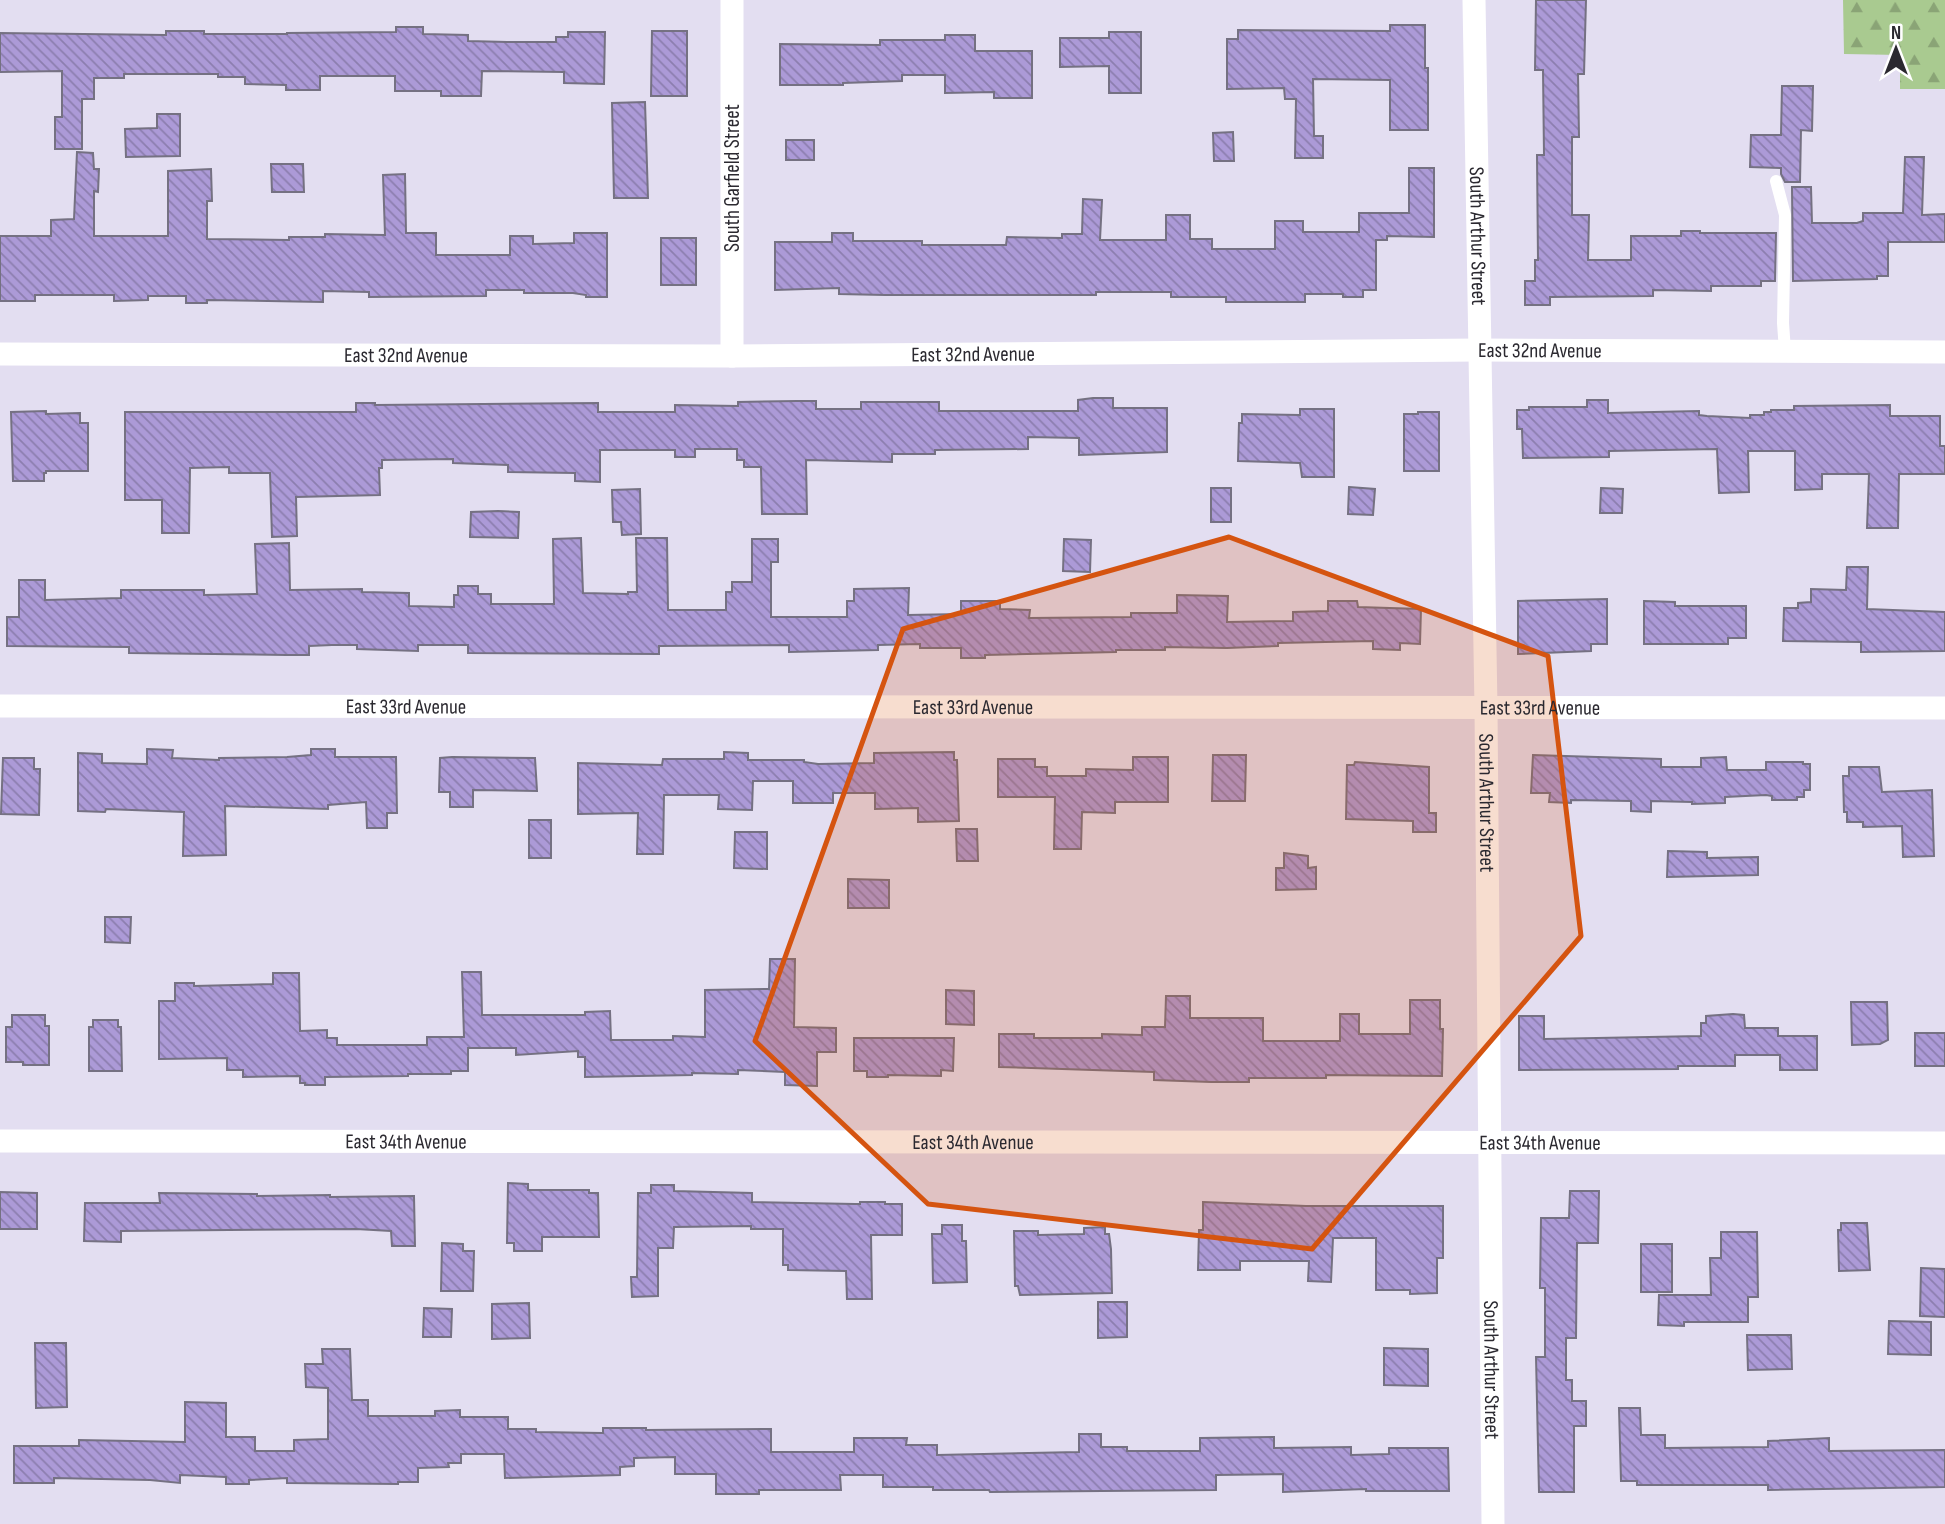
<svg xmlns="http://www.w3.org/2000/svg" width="1945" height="1524" font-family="'Sofia Sans Condensed',sans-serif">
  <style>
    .forest { fill: url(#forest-firs) }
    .building { fill: url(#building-back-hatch); stroke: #757182; stroke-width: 2 }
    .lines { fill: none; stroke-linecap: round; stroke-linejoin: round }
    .lane { stroke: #fff; stroke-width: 12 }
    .street { stroke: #fff; stroke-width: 23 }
    .marked { fill: #d55410; fill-opacity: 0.2; stroke: #d55410; stroke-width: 5; stroke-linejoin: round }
    .labels { text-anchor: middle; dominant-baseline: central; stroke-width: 6; stroke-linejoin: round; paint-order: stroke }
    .street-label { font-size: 21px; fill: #2b2930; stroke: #fff }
  </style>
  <defs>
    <pattern id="forest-firs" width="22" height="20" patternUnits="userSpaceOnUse" patternTransform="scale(1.75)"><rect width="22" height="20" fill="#a9ca90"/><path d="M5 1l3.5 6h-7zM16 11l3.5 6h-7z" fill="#8aa476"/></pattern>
    <pattern id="building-back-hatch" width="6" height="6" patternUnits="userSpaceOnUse" patternTransform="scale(1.75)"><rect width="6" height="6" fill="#ac9ad7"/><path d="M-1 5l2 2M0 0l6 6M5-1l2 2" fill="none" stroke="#8c7eaf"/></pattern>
  </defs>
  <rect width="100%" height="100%" fill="#e3def1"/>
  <path class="forest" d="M1843,0h102v89h-45v-34l-56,-1z"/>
  <path class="building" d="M1536,0h50l-2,74h-6l1,63h-7v78h17l-1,45h43v-24h50v-5h19v2h76l-1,48h-14v5h-50v5l-58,-1v6l-103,1v8h-25v-24h10v-21h3l-1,-105h7l-1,-85h-8z
    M1390,25h35v43h3v62h-38v-50l-77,-1 1,57h9v22h-28l1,-59h-11l-1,-11 -57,1v-50h11v-9l152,1z
    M396,27h27v7l45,1v6l39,1h49v-5h12v-5h37l-1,52 -40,-1v-11l-82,-1 -1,25h-40v-5h-46v-15h-75v14h-34v-5l-41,-1v-7h-27v-3h-94v4h-30v21h-12v50h-27v-32h7v-46l-62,1v-39l166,2v-4h38v3h83v-1l109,-1z
    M652,31h35v65h-36z
    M1109,32h32v61h-32v-27l-49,1v-29h49z
    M945,35h30v16h57v47h-38v-6l-49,1v-18h-43v6l-59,2v2h-63v-41l100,1v-5h65z
    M1782,86h31l-1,45 -11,-1 -1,52h-15l-4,-8v-6l-31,-1 1,-32h30z
    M645,102l3,96h-34l-2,-95z
    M157,114h23v42l-54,1 -1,-28 32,-1z
    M1233,132l1,29h-20l-1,-28z
    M786,140h28v20h-28z
    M77,152l16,1 1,16h5l-1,23 -4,-1v45h74v-65l43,-2 1,32h-5v38l82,1v-3h36v-3l60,1 -2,-60 22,-1 1,59h30v22h74v-19h23v8l41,-1v-10h33v64h-21v-2l-13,-2h-49v-3h-38v6l-117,1v-5l-46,-1v11l-116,-2v3h-21v-7h-38v4l-34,1v-6h-79v6h-35v-65h51v-16l23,-1z
    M1905,157h19l-2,58 23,-1v28h-57v34h-11v3l-84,2 -1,-94h19l1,36h45l6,-2v-8h40z
    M271,164h32l1,28h-32z
    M1409,168h25v69l-47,-1v4h-11v50h-13v7h-20v-3h-38v8h-79v-5h-55v-5h-75v3h-211l-46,-1v-6l-64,2v-48h57v-9h21v8h69v4h84l1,-8 55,1v-4h20l1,-35 19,1 -2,40h66v-25h24v24h22v10h63v-28h28v11h56v-19h50z
    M661,238h35v47h-35z
    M1093,398h20v10h54v44l-88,3v-17l-51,-1v12l-93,1v4h-43v8l-86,-2 1,54h-45l-1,-47h-17v-7h-7v-11h-42v8h-20v-7h-75v32l-25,-1v-8l-67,-1v-7l-55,-2v-4l-71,1v8h-3l1,27 -84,2 1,39 -25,1 -2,-64h-41v-6l-39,1 -1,65h-27v-33h-37v-88h231v-9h19v2l223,-2v9h77v-7l63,1v-4l59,-1h19v8h45v-7h78v9h139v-11z
    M1587,400h21v13l91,-2v4l8,1 43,2v-3h14v-3h7v-2h23v-4l96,-1v11h50v30h5v28h-46l-1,54h-31l2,-54h-47v15l-27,1v-39h-47l1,41 -30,1 -2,-44 -108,2v6l-86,1 -1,-29h-5v-19h12v-3h58z
    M1300,409h34v68h-32l-2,-14 -62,-2 1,-38h3v-9l58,1z
    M46,411v3l34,-1v10h8v48h-42v2h-2v8h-31l-2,-69z
    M1418,412h21v59h-35v-57h14z
    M1349,487l26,2 -2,26 -25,-1z
    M1211,488h20v34h-20z
    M1601,488l22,1 -1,24h-22z
    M640,489l1,45 -19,1 -1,-13h-8l-1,-32z
    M498,511l21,1 -1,26 -48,-1 1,-25z
    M581,538l2,55 45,1v-2h9l-1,-54h31l1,72h58v-18h6v-10h20v-43h26v23h-7v55h76v-16h7v-12l55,-1 -1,27 53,-1v-13h39v8l30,1 -1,8 102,-1v-4h46v-18l51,1 -1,26 66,-1v-9l35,-1v-10h29l1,6 63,2 -1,35 -20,-1v7l-27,-1v-8l-95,2v3l-51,2 -62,-1v3h-49v2l-131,3v3h-24v-10h-41v-4l-42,1v5l-89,2v-7l-130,1v8l-191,-1v-8h-50v6l-61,-2v-4h-25l-23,1v9h-23l-157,-2v-6l-122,-1v-29h12v-37h26v20l76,-2v-8h83v5l53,-1 -2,-50 34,-1 1,47 72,-1v3l47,1v13l45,1v-12h4v-9h20v8h13v10h63l-1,-65z
    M1064,539l27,1 -1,32 -27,-1z
    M1847,567h21l-1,42 78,3v39l-84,1v-10l-78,-1 1,-33h14v-5l13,-1v-13l35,1z
    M1607,599v45h-16v7l-73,3v-53z
    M1644,601l31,1v4h71v32h-18v6h-84z
    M147,749l26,1 -1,8 47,2v-2l68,-1 24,-2v-6h24v8h61l1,56h-10v15h-20l-1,-26 -38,3v4l-103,-3 1,49 -43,1 1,-44 -78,-3 -1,3 -27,-1v-58l24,1v9l45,1z
    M724,752l24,1v7h56v2l14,2 56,-1v-10l80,-1v8h3l2,61 -41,1v-14l-43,1v-16h-42v10h-40v-22h-40l-1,29 -34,-1 1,-14h-55l-1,59h-26l1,-41 -60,1v-51l84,2 1,-6h61z
    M1213,755h33l-1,46h-33z
    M1533,755l128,4v8h40v-9l25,-1 1,13h39v-8h37v2h7v26h-6v7h-7v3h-25v-4l-6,-1 -41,2v6l-33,1v-2l-41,-1v11l-20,-1v-10l-60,-1v3l-22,-1 1,-9h-19z
    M452,757l83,1 2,33 -64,-1v17h-23v-15h-11l1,-34z
    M1133,757h35v45h-53v11l-33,-1 -1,37h-27l1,-52h-57v-38h37v8h12v9h39v-7l47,1z
    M3,758h31v11h6l-1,46 -38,-1z
    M1355,762l74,5v46h7v19h-23v-11l-67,-2 1,-54h7z
    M1849,767h30l3,25 50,-2 2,66 -31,1 -1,-31 -39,1v-5h-16v-10h-3l-1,-36h6z
    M529,820h22v38h-22z
    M956,829h21l1,32h-21z
    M735,832h32v37l-33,-1z
    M1668,851l39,1v6l51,-1v18l-91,2z
    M1284,853l24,3v12l8,-1v22l-40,1v-22h8z
    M848,879l41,1v28h-41z
    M105,917h26l-1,26 -25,-1z
    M770,959h25l-1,68 42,1v24h-19v34l-32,-1v-13l-47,-2v4l-46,-1v2l-107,2v-20h-7v-6l-62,4v-7h-48v23h-17v3h-43v2l-83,1v8h-20v-2h-5v-7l-57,1v-7h-16v-12l-68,1v-58h16v-18h19v3l79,-2v-11h26l1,58 27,-1v8h10v7h90v-8h37l-2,-65h19l1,43h103v-3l25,-1 1,29h62v-4l32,1v-47l64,-1z
    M946,990l28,1v34l-28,-1z
    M1166,996h24v22h73v23h77v-27h19v20h51v-34h30v29h3l-1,47 -116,-1v3h-77v4h-38l-57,-2v-8l-155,-5v-33h35v4h68v-4l40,1v-8h23z
    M1851,1002h36l1,38 -8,4 -28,1z
    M1733,1014l11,1 1,13h33v8h39v34h-37v-15h-45v11h-57v3l-159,1v-54h25v23l157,-3v-13h5v-7z
    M12,1015h33v11h4v39h-26v-3h-17v-35h6z
    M93,1020h25v7h3l1,44h-33v-44h4z
    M1915,1033h30v33h-30z
    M854,1038h100l-1,33 -12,-1v6l-53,-1v2h-21v-6h-13z
    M508,1183l20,1v6h61v3h9l1,44h-57v14h-28v-8h-7z
    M651,1185h23v6l78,2v9l103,2h5v-2h25v2h17v31h-31l1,64h-25l-1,-28 -58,-1v-5h-5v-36h-32v-3l-77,1 -1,21h-15v48l-26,1 -1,-20h6l1,-84h13z
    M1570,1191h29l-1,52h-21l-1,95h-10v42h6v21h14v25h-12v66h-35l-3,-135h9v-69h-5l1,-70h28z
    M0,1192l37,1v36h-37z
    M159,1193l98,1v2l73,-1v2l84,-1 1,50h-23l-1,-15 -35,-2 -235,2v11l-37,-1 1,-38h75z
    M1203,1202l103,4h137v52h-6v35l-27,1v-4h-34v-52h-43l-2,44 -23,-1 1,-20h-69v9h-42l1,-40h4z
    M1841,1223h26l3,47 -31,1 -1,-41h3z
    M942,1225h20v16h4l1,41 -34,1 -1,-49h10z
    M1105,1227v7h4l2,15 1,44 -92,2 -2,-9h-3l-1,-55h24v4l46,-1v-6z
    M1721,1232h36l1,65h-10v25h-64v4l-26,-1 1,-30h52l-1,-37h11z
    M442,1243l21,1v7h11l-1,40h-32z
    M1641,1244h31v48h-31z
    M1921,1268l24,1v48l-25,-1z
    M1098,1302h29v35l-29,1z
    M529,1303l1,35 -38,1v-35z
    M424,1308l28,1 -1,28h-28z
    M1889,1321l42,1v33l-43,-1z
    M1747,1335h44l1,34 -44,1z
    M35,1343h31l1,64 -31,1z
    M1384,1348l44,1v37l-44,-1z
    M322,1349h28l2,51h16v16h67v-5l25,-1v7h48v12h28v3l67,1v-5h43v2l125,-1v23h83v-14h53l-1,7h31v10l142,-3v-18h22v13h26v4h73v-13l74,-1v11l77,-1v8l38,-1v-6h59l1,43h-83v-2l-83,3v-18l-67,1v15l-226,2 -1,-2h-56v-3h-50v-12h-43l1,15h-82v4h-43v-20h-41v-17l-41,1v8l-14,1v8l-115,3 -1,-24h-43v9h-13l1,4 -31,1v14h-20v2l-111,-1v-5l-38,2v4h-23v-7l-46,-2v8l-30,-3 -96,-2v5h-40v-37h65v-6l106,2v-40l41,1v34h29v14h39v-11l34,-1v-51l-22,-1 -1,-23h18z
    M1619,1408h21l1,27h24v13l103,-1v-6l61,-3v13l116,-1v37l-177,3v-5h-131v-4h-16z"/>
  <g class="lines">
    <path class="lane" d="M1776,181l9,34 -2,108 2,28"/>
    <g class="street">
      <path id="s1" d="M1474,0l12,708 7,816"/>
      <path id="s2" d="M0,354l732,2 747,-6 466,2"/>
      <path d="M732,356v-356"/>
      <path id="s3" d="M0,706l1945,2"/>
      <path id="s4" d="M0,1141l1945,2"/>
    </g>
  </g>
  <path class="marked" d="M1229,537l319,119 33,280 -269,313 -384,-45 -173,-163 148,-412z"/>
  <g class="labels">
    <g class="street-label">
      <text transform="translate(732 178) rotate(-90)">South Garfield Street</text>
      <text stroke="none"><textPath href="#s1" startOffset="236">South Arthur Street</textPath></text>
      <text stroke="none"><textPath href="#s2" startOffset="1540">East 32nd Avenue</textPath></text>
      <text stroke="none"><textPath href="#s2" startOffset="973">East 32nd Avenue</textPath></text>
      <text stroke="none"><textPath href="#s2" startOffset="406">East 32nd Avenue</textPath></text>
      <text stroke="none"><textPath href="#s3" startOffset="406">East 33rd Avenue</textPath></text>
      <text stroke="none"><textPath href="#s3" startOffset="973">East 33rd Avenue</textPath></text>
      <text stroke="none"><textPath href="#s3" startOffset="1540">East 33rd Avenue</textPath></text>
      <text stroke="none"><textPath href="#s1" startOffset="803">South Arthur Street</textPath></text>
      <text stroke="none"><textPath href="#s4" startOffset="406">East 34th Avenue</textPath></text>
      <text stroke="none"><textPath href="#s4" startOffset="973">East 34th Avenue</textPath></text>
      <text stroke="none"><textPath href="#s4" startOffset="1540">East 34th Avenue</textPath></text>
      <text stroke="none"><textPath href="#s1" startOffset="1370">South Arthur Street</textPath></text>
    </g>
  </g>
  <g transform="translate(1896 49)" stroke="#ffffff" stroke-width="5" paint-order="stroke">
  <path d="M0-5L12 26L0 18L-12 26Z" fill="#2b2930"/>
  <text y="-10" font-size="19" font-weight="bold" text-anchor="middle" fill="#2b2930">N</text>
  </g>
</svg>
